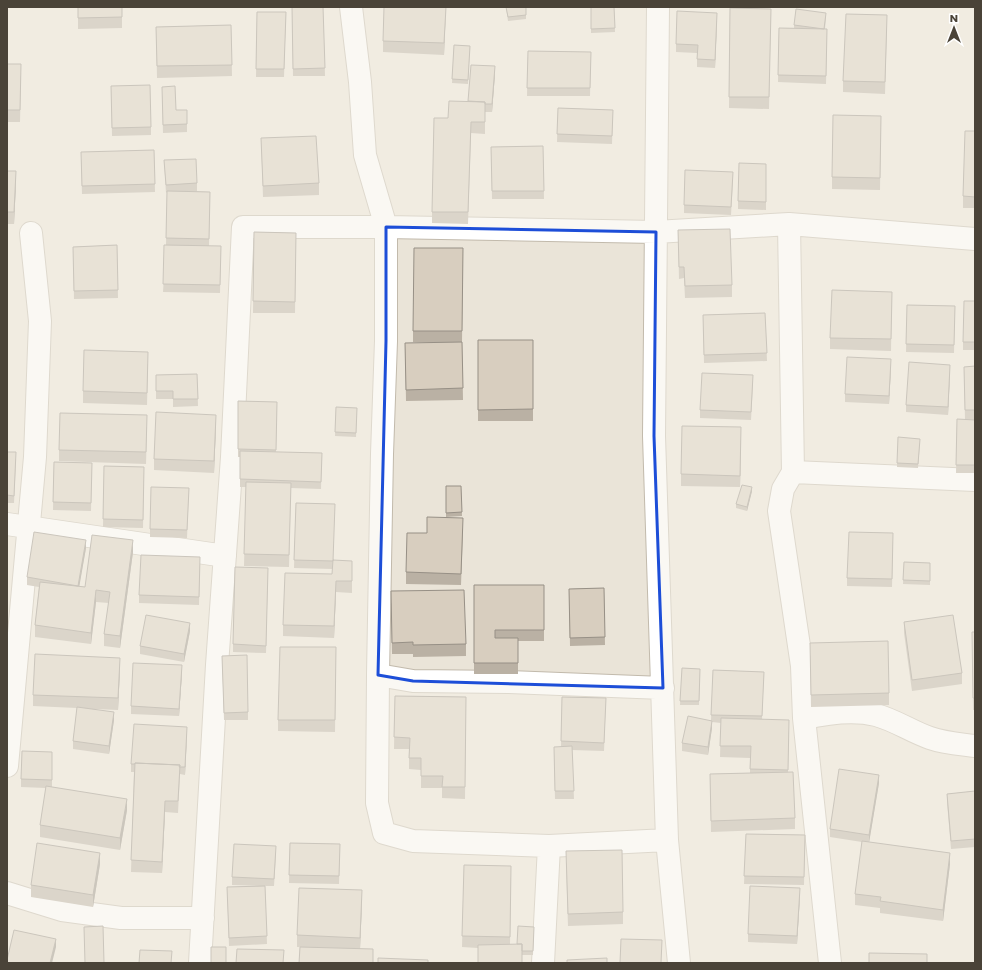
<svg xmlns="http://www.w3.org/2000/svg" width="982" height="970" font-family="Poppins,sans-serif">
  <style>
    .residential { fill: #eae4d8 }
    .lines { fill: none; stroke-linecap: round; stroke-linejoin: round }
    .minor-casing { stroke: #c2baac; stroke-width: 24 }
    .minor { stroke: #fff; stroke-width: 22 }
    .wall { fill: #bab1a4 }
    .shaded-wall { fill: #979086 }
    .building { fill: #d8cebf; stroke: #979086 }
    .marked { fill: none; stroke: #1d4ed8; stroke-width: 3; stroke-linejoin: round }
  </style>
  <rect width="100%" height="100%" fill="#f6f2ea"/>
  <path class="residential" d="M7,7h968v956h-968z"/>
  <g class="lines">
    <defs>
      <path id="minor" d="M351,7l9,75 5,73 21,72 270,5 133,-8 186,15
        M658,7l-4,429 13,404 12,123
        M789,224l4,248 -10,17 -4,22 23,155 2,52 26,245
        M793,472l182,8
        M7,524l218,32
        M378,675l-1,128 7,30 29,8 136,5 118,-6
        M804,718c23,-5 49,-9 72,-3 19,5 36,17 54,23 14,5 30,6 45,8
        M7,766l28,-309 5,-136 -9,-88
        M7,893l55,17 59,8h82
        M200,963l17,-298 15,-208 11,-230h143v114l-4,113 -4,221 35,6 96,1 154,6
        M543,963l6,-117"/>
    </defs>
    <use href="#minor" class="minor-casing"/>
    <use href="#minor" class="minor"/>
  </g>
  <path class="wall" d="M78,7h44v21l-44,1z
    M292,7h31l2,69h-32z
    M446,7l-2,48 -61,-3v-11z
    M506,7h20v12l-18,2z
    M591,7h23l1,25 -24,1z
    M730,8l41,1 -2,100 -40,-1z
    M257,12h29l-2,65h-28z
    M826,17l-1,12h2l-1,55 -48,-2 1,-54h15v-3z
    M717,21l-2,47 -18,-1v-14l-21,-1v-8z
    M231,25l1,51 -75,2 -1,-51z
    M887,27l-2,67 -42,-2v-11z
    M454,45l16,1 -2,38 -16,-1z
    M528,51l63,1 -1,44h-63z
    M7,64l14,12 -1,46h-13z
    M495,74l-3,38h-7v22l-14,-1 -3,91 -36,-1v-11l16,-94 20,-17z
    M111,86l40,41v8l-39,1z
    M162,95l14,15h11v22l-24,1z
    M558,108l55,2 -1,34 -55,-2z
    M881,116l-1,74 -48,-1v-12z
    M975,131v77h-12v-12z
    M261,138l58,45v12l-56,2z
    M543,146l1,53h-52l-1,-52z
    M154,150l1,42 -73,2 -1,-34z
    M164,160l33,23v8h-9l22,1 -1,54h12l-1,47 -57,-1 3,-47 1,-53 -1,1z
    M766,164v46l-28,-1v-8z
    M7,171l9,12 -2,41h-7z
    M733,179l-2,36 -47,-2v-8z
    M678,230l54,55v12l-47,1 -1,-20 -5,1z
    M254,232l42,1 -1,80h-42z
    M117,245l1,53 -44,1 -1,-52z
    M463,248l-1,95 1,57 -57,1 -1,-58 42,-1h-34v-11z
    M892,292l-1,59 -61,-2v-11z
    M975,301v49h-12v-8z
    M907,305l48,1 -1,47 -48,-1z
    M765,313l2,48 -63,2 -1,-48z
    M478,340h55v81h-55z
    M148,364l-1,41 -64,-2v-12z
    M975,366v107h-19l1,-54 8,1 -1,-53z
    M891,367l-2,37 -44,-2v-8z
    M950,373l-2,42 -42,-3v-7z
    M197,374l1,32 -25,1v-8h-17v-24z
    M753,383l-2,37 -51,-2v-8z
    M238,401l39,1 -1,50 46,1 -1,36 -30,-1 -2,79 -45,-1 2,-79h-6v-30h-2z
    M336,407l21,1 -1,29 -21,-1z
    M216,426l-2,47 -60,-3v-11z
    M147,427l-1,37 -87,-3v-11z
    M741,439l-1,48 -59,-1v-12z
    M920,443l-2,25 -21,-1v-4z
    M7,452l9,8 -2,43h-7z
    M54,462l38,1 -1,48 -38,-1z
    M104,466l40,1 -1,61 -40,-1z
    M446,486h15l1,30 -16,1z
    M189,488l-2,50 -37,-1v-8z
    M752,491l-5,20 -11,-3v-4z
    M296,503l38,57 18,13v20l-16,-1 -2,46 -51,-2v-11l49,-51 1,-5 -39,-1z
    M463,529l-2,56 -55,-1v-12l21,-39z
    M893,541l-1,46 -45,-1v-8z
    M86,548l-7,38 6,1 48,-35 -13,96 -16,-2v-12l5,-31 -13,-1 -5,42 -56,-7v-12l4,-38 -12,-2v-8z
    M904,562l26,1v22l-27,-1z
    M200,565l-1,40 -60,-2v-8z
    M268,568l-2,85 -33,-1v-8z
    M474,585h70v56h-26v33h-44z
    M604,588l1,57 -35,1 -1,-57z
    M391,603l75,41v12l-53,1v-3h-21z
    M904,622l58,51v11l-50,7 -8,-58z
    M190,631l-6,31 -44,-8v-8z
    M975,632v78h-2l-1,-67z
    M336,647l-1,85 -57,-1v-11z
    M810,655l79,38v12l-78,2z
    M222,656l26,56v8h-24z
    M682,668l18,1 -1,36h-19z
    M120,669l-2,41 -23,-1 19,11 -5,34 -36,-5v-8l4,-33 -44,-2v-11z
    M713,670l51,2 -2,47 27,13 -1,40 7,46v11l-84,3 -1,-58 40,-1v-15l-30,-1 1,-34 -9,-1v6l-4,27 -26,-4v-8l29,-23z
    M182,673l-3,43 -48,-2v-8z
    M395,696l71,1 -1,102 -23,-1v-10h-21v-18l-12,-1v-20h-15z
    M562,697l44,1 -2,53 -32,-1 2,49h-19l-1,-44 7,-8z
    M187,734l-2,41 -5,-1 -2,39 -13,-1 -3,61 -31,-1 3,-100h-3v-8z
    M52,752v35l75,23 -7,40 -80,-13v-12l6,-37 -25,-1v-8z
    M879,783l-10,59 81,22 -7,57 -63,-8v-5l-25,-3v-11l7,-52 -32,-5v-8z
    M975,791v56l-24,2 -4,-47v-8z
    M746,834l59,1 -1,50 -60,-1z
    M290,843l50,1 -1,40 -50,-1z
    M276,854l-2,32h-9l2,58 -38,2 -2,-59 33,-1 -28,-1v-8z
    M566,863l57,49v12l-55,2z
    M100,864l-7,43 -62,-10v-12z
    M464,865l47,13 -1,66h7l17,-17 -1,28h-11l-44,-7 -16,-1z
    M800,896l-3,48 -49,-2v-8z
    M362,902l-2,47h13v14h-74l1,-16h-3v-12z"/>
  <path class="shaded-wall" d="M446,7l-2,48v-12z
    M717,13v8l-2,47v-8z
    M495,66v8l-3,38v-8z
    M16,171v12l-2,41v-12z
    M891,359v8l-2,37v-8z
    M950,365v8l-2,42v-8z
    M216,415v11l-2,47v-12z
    M741,427v12l-1,48v-11z
    M752,487v4l-5,20v-4z
    M86,540v8l-8,46v-8z
    M133,540v12l-13,96v-12z
    M336,581v11l-2,46v-12z
    M96,590v12l-5,42v-11z
    M190,623v8l-6,31v-8z
    M120,658v11l-2,41v-12z
    M182,665v8l-3,43v-7z
    M114,712v8l-5,34v-8z
    M712,721v7l-4,27v-8z
    M187,727v7l-2,41v-8z
    M879,775v8l-10,60v-8z
    M127,799v11l-7,40v-12z
    M165,801v11l-3,61v-11z
    M100,853v11l-7,43v-12z
    M950,853v11l-7,57v-11z
    M800,888v8l-3,48v-8z
    M362,890v12l-2,47v-11z
    M56,939v8l-4,16h-2z"/>
  <path class="building" d="M78,7h44v10l-44,1z
    M292,7h31l2,61 -32,1z
    M384,7h62l-2,36 -61,-2z
    M506,7h20v8l-18,2z
    M591,7h23l1,21 -24,1z
    M730,8l41,1 -2,88h-40z
    M796,9l30,4 -2,16 -30,-4z
    M677,11l40,2 -2,47 -18,-1 1,-14 -22,-1z
    M257,12h29l-2,57h-28z
    M846,14l41,1 -2,67 -42,-1z
    M231,25l1,40 -75,1 -1,-39z
    M779,28l48,1 -1,47 -48,-1z
    M454,45l16,1 -2,34 -16,-1z
    M528,51l63,1 -1,36h-63z
    M7,64h14l-1,46h-13z
    M471,65l24,1 -3,38h-7v-2l-17,-1z
    M150,85l1,42 -39,1 -1,-42z
    M175,86l1,24h11v14l-24,1 -1,-38z
    M449,101l36,1v20h-14l-3,90h-36l2,-94h14z
    M558,108l55,2 -1,26 -55,-2z
    M833,115l48,1 -1,62 -48,-1z
    M965,131h10v66l-12,-1z
    M316,136l3,47 -56,3 -2,-48z
    M543,146l1,45h-52l-1,-44z
    M154,150l1,34 -73,2 -1,-34z
    M196,159l1,24 -31,2 -2,-25z
    M739,163l27,1v38l-28,-1z
    M685,170l48,2 -2,35 -47,-2z
    M7,171h9l-2,41h-7z
    M167,191l43,1 -1,47 -43,-1z
    M730,229l2,56 -47,1 -1,-19h-5l-1,-37z
    M254,232l42,1 -1,69 -42,-1z
    M117,245l1,45 -44,1 -1,-44z
    M164,245l57,1 -1,39 -57,-1z
    M414,248h49l-1,83h-49z
    M832,290l60,2 -1,47 -61,-1z
    M964,301h11v41h-12z
    M907,305l48,1 -1,39 -48,-1z
    M765,313l2,40 -63,2 -1,-40z
    M478,340h55v69l-55,1z
    M462,342l1,46 -57,2 -1,-47z
    M84,350l64,2 -1,41 -64,-2z
    M847,357l44,2 -2,37 -44,-2z
    M909,362l41,3 -2,42 -42,-2z
    M975,366v44h-10l-1,-43z
    M702,373l51,2 -2,37 -51,-2z
    M197,374l1,25h-25v-8h-17v-16z
    M238,401l39,1 -1,48 -38,-1z
    M336,407l21,1 -1,25 -21,-1z
    M156,412l60,3 -2,46 -60,-2z
    M60,413l87,2 -1,37 -87,-2z
    M957,419l18,1v45h-19z
    M682,426l59,1 -1,49 -59,-2z
    M898,437l22,2 -2,25 -21,-1z
    M240,451l82,2 -1,29 -81,-3z
    M7,452h9l-2,44 -7,-1z
    M54,462l38,1 -1,40 -38,-1z
    M104,466l40,1 -1,53 -40,-1z
    M246,482l45,1 -2,72 -45,-1z
    M742,485l10,2 -5,20 -11,-3z
    M446,486h15l1,26 -16,1z
    M151,487l38,1 -2,42 -37,-1z
    M296,503l39,1 -2,57 -39,-1z
    M427,517l36,1 -2,56 -55,-2 1,-39h20z
    M34,532l52,8 -8,46 -51,-9z
    M849,532l44,1 -1,46 -45,-1z
    M92,535l41,5 -13,96 -16,-2 6,-42 -14,-2 -5,43 -56,-8 5,-43 45,5z
    M141,555l59,2 -1,40 -60,-2z
    M333,560l19,1v20h-16l-2,45 -51,-1 2,-52 47,1z
    M904,562l26,1v18l-27,-1z
    M235,567l33,1 -2,78 -33,-2z
    M474,585h70v45h-49v8h23v25h-44z
    M604,588l1,49 -35,1 -1,-49z
    M464,590l2,54 -53,1v-3l-21,1 -1,-52z
    M146,615l44,8 -6,31 -44,-8z
    M953,615l9,58 -50,7 -8,-58z
    M972,632h3v66h-2z
    M888,641l1,52 -78,2 -1,-52z
    M280,647h56l-1,73h-57z
    M35,654l85,4 -2,40 -85,-3z
    M247,655l1,57 -24,1 -2,-57z
    M133,663l49,2 -3,44 -48,-3z
    M682,668l18,1 -1,32h-19z
    M713,670l51,2 -2,44 -51,-1z
    M395,696l71,1 -1,90h-23l1,-11h-22v-18h-12l1,-20 -16,-1z
    M562,697l44,1 -2,45 -43,-2z
    M77,707l37,5 -5,34 -36,-5z
    M688,716l24,5 -4,26 -26,-4z
    M721,718l68,2 -1,50 -38,-1 1,-23h-31z
    M134,724l53,3 -2,40h-6l1,-2 -45,-2v1h-4z
    M572,746l2,45h-19l-1,-44z
    M22,751l30,1v28l-31,-1z
    M135,763l45,2 -2,36h-13l-3,61 -31,-2z
    M839,769l40,6 -10,60 -39,-6z
    M793,772l2,46 -84,3 -1,-47z
    M46,786l81,13 -7,39 -80,-13z
    M975,791v48l-24,2 -4,-47z
    M746,834l59,1 -1,42 -60,-1z
    M862,841l88,12 -7,57 -63,-9 1,-4 -26,-3z
    M37,843l63,10 -7,42 -62,-10z
    M290,843l50,1 -1,32 -50,-1z
    M234,844l42,2 -2,33 -42,-2z
    M622,850l1,62 -55,2 -2,-63z
    M464,865l47,1 -1,71 -48,-1z
    M265,886l2,50 -38,2 -2,-51z
    M750,886l50,2 -3,48 -49,-2z
    M299,888l63,2 -2,48 -63,-3z
    M103,926l1,37h-19l-1,-36z
    M518,926l16,1 -1,24h-11v-7h-5z
    M14,930l42,9 -6,24h-43v-3z
    M621,939l41,1 -1,23h-41z
    M522,944v19h-44v-18z
    M211,947h15v16h-15z
    M300,947l73,2v14h-74z
    M237,949l47,1 -1,13h-47z
    M140,950l32,1 -1,12h-32z
    M869,953l58,1v9h-58z
    M378,958l50,2v3h-50z
    M607,958v5h-40v-3z"/>
  <path d="M0 0H982V970H0ZM386,227l270,5 -2,204 9,252 -250,-7 -35,-6 8,-334z" fill="#f6f2ea" fill-opacity=".55" fill-rule="evenodd"/>
  <path class="marked" d="M386,227l270,5 -2,204 9,252 -250,-7 -35,-6 8,-334z"/>
  <rect width="982" height="970" fill="none" stroke="#4a4338" stroke-width="16"/>
  <g transform="translate(954 28)" stroke="#ffffff" stroke-width="3" paint-order="stroke">
  <path d="M0-3L7 15L0 10L-7 15Z" fill="#4a4338"/>
  <text y="-6" font-size="11" font-weight="bold" text-anchor="middle" fill="#4a4338">N</text>
  </g>
</svg>
